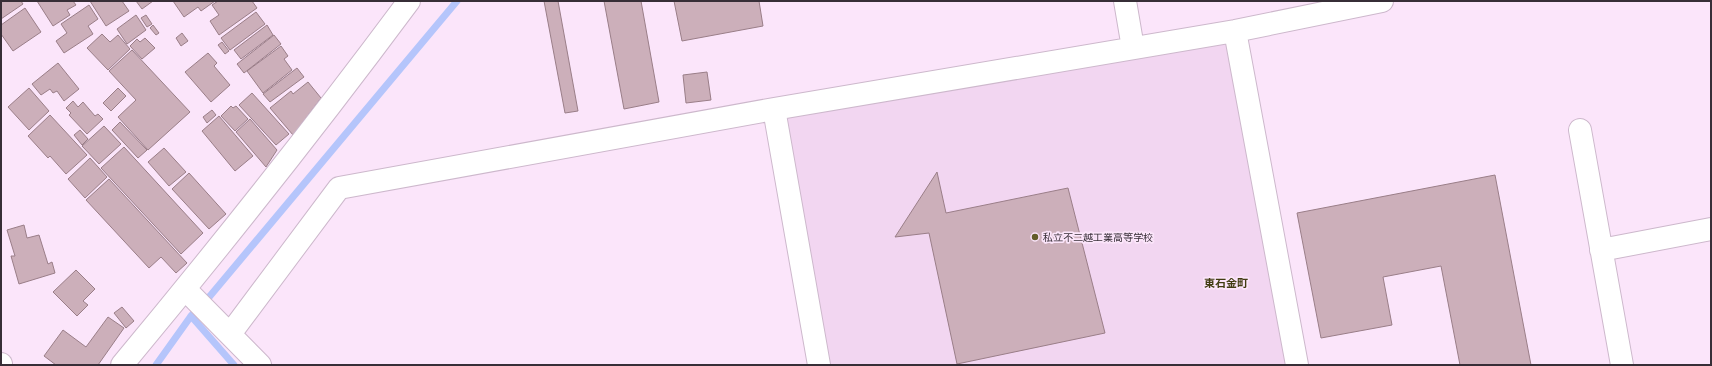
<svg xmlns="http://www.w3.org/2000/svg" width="1712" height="366" font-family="'IBM Plex Sans','Noto Sans JP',sans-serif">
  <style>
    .built { fill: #f2d6f1 }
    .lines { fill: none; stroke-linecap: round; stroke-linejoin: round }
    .stream { stroke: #b5c5fb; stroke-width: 7 }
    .building { fill: #ccafba; stroke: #9a7e88 }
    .minor-casing { stroke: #cdb8cc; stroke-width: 24 }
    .major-casing { stroke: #cdb8cc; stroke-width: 24 }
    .minor { stroke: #fff; stroke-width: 22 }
    .major { stroke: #fff; stroke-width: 22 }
    .poi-dot { fill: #635d29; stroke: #fbe5fa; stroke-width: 1.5 }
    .labels { text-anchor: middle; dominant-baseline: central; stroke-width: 3.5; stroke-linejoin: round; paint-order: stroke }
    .poi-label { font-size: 10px; fill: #372e37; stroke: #fbe5fa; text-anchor: start }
    .neighbourhood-label { font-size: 11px; font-weight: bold; fill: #413c12; stroke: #fbe5fa }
  </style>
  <rect width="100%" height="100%" fill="#fbe5fa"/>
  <path class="built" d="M1235,31l62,334h-478l-45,-256z"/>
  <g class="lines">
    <path class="stream" d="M191,316l43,49
      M156,365l35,-49 19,-20 247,-295"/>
  </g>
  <path class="building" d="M1,1h20l2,3 -22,15z
    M37,1h36l3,4 -9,5 3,5 -17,11z
    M90,1h32l7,10 -23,15z
    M136,1h17l-11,8z
    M173,1h42l-14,10 -3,-4 -14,10z
    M218,1h34l5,7 -38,27 -9,-14 9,-6 -7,-10z
    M544,1h14l20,110 -13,2z
    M604,1h37l18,101 -35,7z
    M674,1h85l4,25 -81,15z
    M89,5l9,14 -10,7 5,8 -29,19 -8,-12 11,-8 -6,-9z
    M25,8l16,24 -28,19 -12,-17v-9z
    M256,12l9,12 -35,26 -9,-12z
    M136,15l10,15 -19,14 -10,-15z
    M146,15l6,9 -5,3 -6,-9z
    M153,25l6,8 -3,2 -6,-7z
    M267,25l6,10 -32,24 -7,-9z
    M182,33l6,8 -7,5 -5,-8z
    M102,34l8,8 8,-7 12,14 -22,21 -21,-22z
    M274,35l7,9 -37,29 -7,-9z
    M145,38l10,10 -13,11 -12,-13 7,-7 3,3z
    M222,42l7,9 -4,3 -7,-9z
    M281,46l7,10 -4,3 8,11 -29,23 -16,-22z
    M132,50l58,62 -42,38 -30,-33 18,-17 -27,-29z
    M208,53l9,10 -3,3 16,19 -19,17 -26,-30z
    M58,63l21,26 -15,12 -7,-10 -4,2 -3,-4 -9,6 -9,-11z
    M297,68l7,9 -34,25 -7,-8z
    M707,72l4,28 -25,3 -3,-28z
    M308,82l13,16 -28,37 -23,-27 21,-17 2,3z
    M29,88l20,23 -20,19 -21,-23z
    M118,88l8,8 -15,15 -8,-8z
    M252,93l37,41 -13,11 -37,-40z
    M73,101l5,6 5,-5 12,14 3,-2 5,5 -16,15 -18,-19 2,-2 -5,-5z
    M231,106l2,2 3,-2 12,13 -13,12 -14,-15z
    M212,110l4,5 -9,8 -4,-6z
    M50,115l37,40 -21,19 -16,-18 -2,2 -20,-22z
    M219,116l34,40 -18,15 -33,-40z
    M250,119l27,31 -11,17 -30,-35z
    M120,122l27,28 -9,8 -26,-28z
    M104,126l17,18 -22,20 -17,-18z
    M80,130l8,9 -6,6 -8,-10z
    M124,147l79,86 -22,21 -80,-86z
    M164,148l22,24 -17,14 -21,-24z
    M90,158l17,19 -22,21 -17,-19z
    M937,172l9,41 122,-25 37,145 -148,31 -28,-131 -34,4z
    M189,173l37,41 -17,15 -37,-40z
    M1495,175l36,190h-71l-19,-99 -58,11 9,48 -71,13 -24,-125z
    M109,179l78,84 -11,10 -15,-16 -12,11 -63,-68z
    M24,225l3,13 12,-3 9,29 4,-2 3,11 -36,11 -8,-28h4l-8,-26z
    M76,270l19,19 -12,12 5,4 -11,11 -24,-24z
    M122,307l12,14 -8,7 -12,-15z
    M108,317l16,11 -26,37h-42l-12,-9 19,-26 23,17z"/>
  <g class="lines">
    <defs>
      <path id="minor" d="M1125,1l8,47
        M1235,31l62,334
        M774,109l45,256
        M1580,130l42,235
        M1601,250l110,-21
        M185,289l75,76
        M230,334l109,-146 435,-79 461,-78 147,-30
        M122,365c99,-119 195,-240 287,-364"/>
      <path id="major" d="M1,364v1"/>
    </defs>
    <use href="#minor" class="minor-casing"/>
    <use href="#major" class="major-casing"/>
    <use href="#minor" class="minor"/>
    <use href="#major" class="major"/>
  </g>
  <circle class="poi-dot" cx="1035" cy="237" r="4"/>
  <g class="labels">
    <g class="poi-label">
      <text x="1043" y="237">私立不二越工業高等学校</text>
    </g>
    <g class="neighbourhood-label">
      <text x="1226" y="283">東石金町</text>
    </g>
  </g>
  <rect width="1712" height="366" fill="none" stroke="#372e37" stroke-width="4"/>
</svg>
